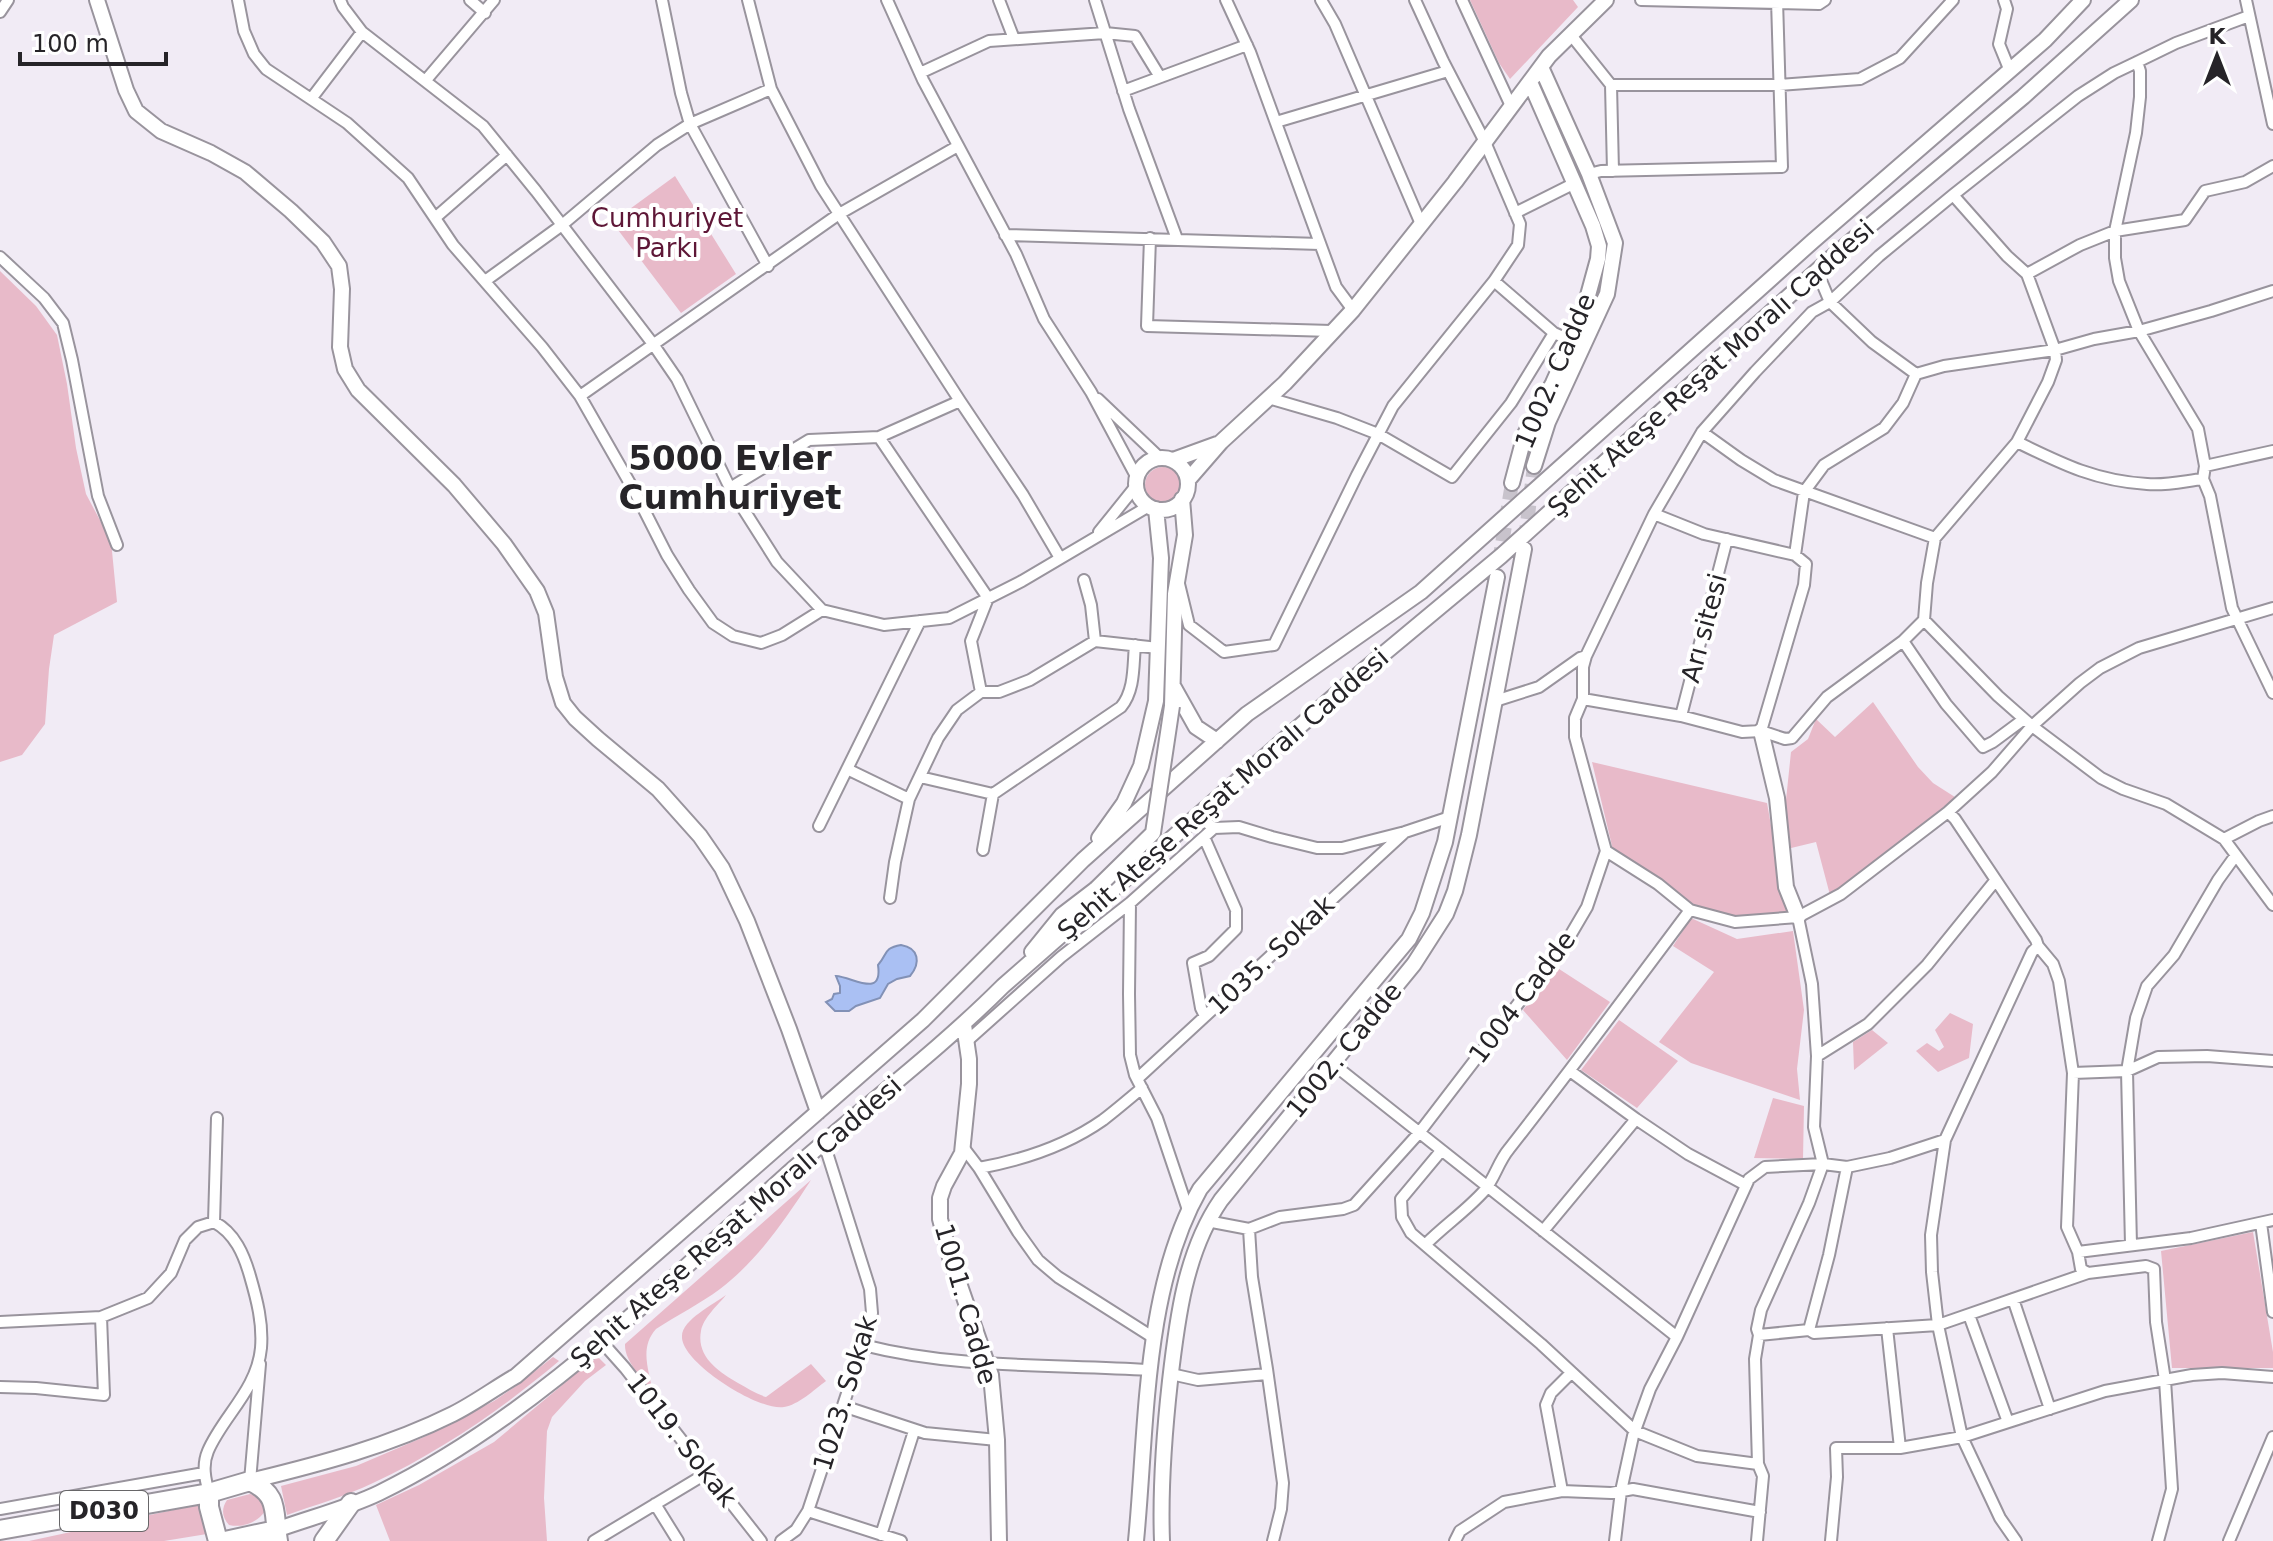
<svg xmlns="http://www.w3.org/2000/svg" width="2273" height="1541" font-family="'DejaVu Sans',sans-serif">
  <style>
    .green { fill: #e8bac9 }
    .water { fill: #aac0f3; stroke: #8291b6; stroke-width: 2 }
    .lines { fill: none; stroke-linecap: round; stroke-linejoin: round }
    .secondary-tunnel { stroke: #c8c3cc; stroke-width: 14; stroke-dasharray: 14 7; stroke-linecap: butt }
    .street-casing { stroke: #99949d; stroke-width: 14 }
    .secondary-casing { stroke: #99949d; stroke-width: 18 }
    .highway-casing { stroke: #99949d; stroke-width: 22 }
    .street { stroke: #fff; stroke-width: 10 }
    .secondary { stroke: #fff; stroke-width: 14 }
    .highway { stroke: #fff; stroke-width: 18 }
    .secondary-bridge-casing { stroke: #99949d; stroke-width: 18; stroke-linecap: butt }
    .secondary-bridge { stroke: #fff; stroke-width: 14 }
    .labels { text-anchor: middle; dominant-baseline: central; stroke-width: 8; stroke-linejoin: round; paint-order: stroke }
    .shield { fill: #fff; stroke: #676668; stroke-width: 2 }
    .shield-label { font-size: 24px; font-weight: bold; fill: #262428 }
    .park-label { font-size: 26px; fill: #5e1737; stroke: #fff }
    .street-label { font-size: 26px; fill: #262428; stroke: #fff }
    .district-label { font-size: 34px; font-weight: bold; fill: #262428; stroke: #fff }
  </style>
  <rect width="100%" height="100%" fill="#f1ebf5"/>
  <path class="green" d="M1470,0h103l5,7 -68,72 -11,-16z
    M675,176l61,98 -55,39 -69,-91z
    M0,271l36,35 21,29 10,49 9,64 10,46 25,47 6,61 -63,33 -5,34 -4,55 -23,31 -22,7z
    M1145 485a18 18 0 1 1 36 0a18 18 0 1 1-36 0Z
    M1873,702l45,65 15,16 25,16 -37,27 -23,21 -68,48 -14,-53 -29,7 -4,-20 8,-77 17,-13 8,-20 19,18z
    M1592,762l175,41 15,84 9,25 -58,5 -34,-9 -86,-58z
    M1691,918l46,21 56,-8 11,79 -7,59 3,31 -109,-37 -32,-21 55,-70 -41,-26z
    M1556,967l54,35 -43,58 -44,-50z
    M1950,1013l23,11 -4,34 -31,14 -22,-21 11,-8 12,8 5,-4 -9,-17z
    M1619,1020l59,41 -41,47 -56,-38z
    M1872,1030l16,13 -34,27 -1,-28z
    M1773,1098l31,8 -1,53 -49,-1z
    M811,1180c-26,40 -53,80 -91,109 -20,15 -43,26 -64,40 -17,19 -7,41 -3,64 -10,-14 -29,-32 -28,-49z
    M2253,1232l20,120v16h-101l-11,-117z
    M726,1295c-8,10 -23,23 -25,36 -5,26 18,41 37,52 9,5 18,11 28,14l45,-33 15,17c-12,9 -28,24 -42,26 -24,5 -104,-45 -102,-71 0,-16 32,-32 44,-41z
    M597,1356l9,9 -21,16 -33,36 -5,14 -3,67 3,43h-157l-14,-36 43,-20 75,-43z
    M553,1357l6,4c-57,48 -118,90 -186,122 -27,13 -58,22 -86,32l-6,-29 75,-20 68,-29 70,-36 22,-15z
    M250,1494c11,2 13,6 15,17 -8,12 -22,17 -36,14 -7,-8 -8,-16 -2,-25z
    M201,1504l6,30 -43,7h-135z"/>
  <path class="water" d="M901,945c18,3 20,18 9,31l-13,3 -9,5 -8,14 -24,8 -7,5h-14l-9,-9 6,-3 2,-5 6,-1v-7l-4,-10c17,1 47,23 42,-11 10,-11 5,-17 23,-20z"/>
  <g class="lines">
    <path class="secondary-tunnel" d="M1525,540l9,-74
      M1499,562l13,-79"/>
    <defs>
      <path id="street" d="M238,0l6,31 10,23 12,15 81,54 61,55 45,67 89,102 38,49 56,98 31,61 22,35 24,33 20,13 28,7 21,-8 40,-25
        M340,0l3,7 19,25 121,94 53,65 117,153 24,35 53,109 47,74 45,48 62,15 65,-7 73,-37 127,-75
        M470,0l15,13
        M662,0l19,93 9,31 78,142
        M748,0l23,89 50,97 139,215 63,94 37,63
        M887,0l36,80 93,174 28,65 47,73 46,86
        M999,0l15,39
        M1095,0l34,109 48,130
        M1226,0l24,52 86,235 17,23
        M1321,0l14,24 86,200
        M1462,0l49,106
        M1641,0l178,4 6,-4
        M2004,0l3,9 -8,35 11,27
        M2246,0l27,124
        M0,12l8,-12
        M2249,16l-73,27 -39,19 -23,11 -36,23 -125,99 -74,61 -49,46 -18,10 -57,60 -53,60 -48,82 -68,142 -3,11v32l-8,19v19l31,114 52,33 32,26 45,12 63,-5 43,-23 107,-82 44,-40 40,-46 48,-43 20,-15 39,-20 134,-40
        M1571,35l40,50h168l81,-6 40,-21 53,-58
        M2137,62l3,9v26l-4,36 -21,98v27l4,23 20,50 59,98 7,37 -2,13 7,17 22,112 41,85
        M920,73l69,-32 116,-8 30,3 25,41
        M426,80l68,-80
        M1611,85l2,86
        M1123,91l124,-46
        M311,99l51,-67
        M1276,122l172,-51
        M1589,174l12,-3 181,-4 -5,-167
        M1515,213l58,-29
        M435,218l72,-63
        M1005,235l315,9
        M1150,238l-3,88 185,5
        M0,257l44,41 19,25 9,37 26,136 19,49
        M1817,271l13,31 42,40 44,32
        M2027,274l53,-29 35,-14 70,-11 20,-29 40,-9 28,-16
        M485,281l77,-56 95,-80 33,-21 81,-35
        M1494,281l60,52 18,8
        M1916,374l28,-8 111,-16 39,-11 45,-8 72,-20 62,-20
        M580,396l259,-182 119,-68
        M1268,398l69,20 41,16 74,43 59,-74 43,-70
        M1098,399l62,59
        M1702,432l39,28 33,20 161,58
        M879,437l109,161 -17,43 10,51 -24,18 -19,28 -29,61 -14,63 -5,36
        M2017,442c45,22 79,39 130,42 18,2 38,-3 56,-5
        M2205,466l68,-15
        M730,488l79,-48 70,-3 81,-36
        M1654,514l50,20 91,21 11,9 -2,21 -43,146
        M1099,532l37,-46
        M1795,555l9,-63 20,-27 60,-37 19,-25 13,-29
        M1084,580l7,25 4,36
        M1179,584l10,41 35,27 50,-7 83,-170 36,-69 101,-125 24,-36 2,-21 -35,-82 -42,-81 -28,-61
        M1924,620l74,76 34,30 69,52 22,11 43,15 58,35 49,66
        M1903,641l43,63 37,43 10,-5 31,-23
        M981,692h18l31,-12 65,-39 63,7
        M1583,699l98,17 61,16 19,-1 24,8 7,-1 35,-41 76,-56 21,-21 3,-37 8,-45 82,-96 31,-60 8,-22 -1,-10 -28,-76 -20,-18 -54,-61
        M1495,701l44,-14 41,-29 6,-2
        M1681,716l46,-177
        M847,769l62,30
        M920,777l73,17 128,-87c14,-17 12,-41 14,-62
        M1948,812l7,7 81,121 2,6 15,18 6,17 14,92 -6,154 11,25 3,17 7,4 58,-7 8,3 2,53 9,58 7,109 -14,52
        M1198,816l16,12 25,-1 33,10 45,11h25l63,-16 45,-15
        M819,826l101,-205
        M1204,837l32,73v19l-27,27 -16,7 8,45 4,8
        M2224,839l35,-18 14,-5
        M983,850l10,-56
        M1130,903l-1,91 1,61 5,20 22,43 31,92
        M967,1041l94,-84 69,-54 84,-75
        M1817,1056l51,-32 59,-59 68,-84
        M1333,1064l344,273
        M1570,1071l66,48 52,35 58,31
        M2073,1073l54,-2 31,-14 49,-1 66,5
        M1137,1079l268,-247
        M963,1147l16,21 39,64 20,28 20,17 96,61
        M1441,1151l-40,48 1,18 9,16 130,111 94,87 62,25 61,8
        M979,1168c44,-8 87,-22 124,-48 13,-10 26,-21 39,-32
        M1207,1221l42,8 31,-12 63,-8 11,-4 65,-72 151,-197 17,-29 19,-56
        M214,1222l3,-104
        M2261,1223l12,89
        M1249,1229l3,48 15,92 16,114 -2,26 -8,32
        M1543,1231l93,-112
        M1426,1244c19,-19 40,-33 58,-53 11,-13 14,-29 25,-42 62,-79 121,-159 181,-239
        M2131,1245l-4,-174 9,-53 11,-32 27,-31 44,-75 18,-25
        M2078,1252l113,-14 82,-18
        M2013,1299l37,110
        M1969,1315l39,107
        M0,1322l101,-5 47,-19 23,-25 14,-33 13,-13 16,-5c21,11 30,33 36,54 7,24 13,47 11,72 -4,42 -38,68 -53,103 -6,14 -3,28 1,42
        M1887,1328l13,120
        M1809,1330l20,-75 18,-88
        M1759,1335l50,-5 5,3 124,-8 150,-52
        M601,1341l24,27 136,173
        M863,1345c94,24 190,19 286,25
        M1171,1374l27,6 69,-6
        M0,1387l36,1 68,7 -3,-78
        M843,1406l82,27 72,7
        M250,1481l10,-117
        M1562,1491l-16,-86 5,-12 20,-20
        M655,1504l23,37
        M0,1509l204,-36
        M808,1511l93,30
        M881,1535l33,-104
        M594,1541l113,-68
        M781,1541l15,-11 12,-19 60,-181 4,-17 -2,-24 -46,-146
        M1455,1541l5,-10 44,-29 58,-11 49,2 22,-4 127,23
        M1615,1541l6,-50 12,-55 17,-47 27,-52 72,-158 16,-12 58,-3 24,3 43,-9 55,-18
        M1757,1541l6,-65 -5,-12 -3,-105 4,-24 -2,-6 4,-19 48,-107 14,-39 -9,-37 3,-71 -5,-72 -14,-67
        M1831,1541l6,-64 -1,-29h64l62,-11 143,-46 87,-16 30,-2 51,4
        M2016,1541l-16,-23 -38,-81 -24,-112 -6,-53 -1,-37 14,-95 87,-188 6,-6
        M2229,1541l44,-104"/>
      <path id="secondary" d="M97,0l29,90 10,21 25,20 50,22 34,19 46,39 32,31 16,24 3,23 -2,58 5,22 13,21 96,95 50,59 33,47 9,22 9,64 8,26 12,15 23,21 60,50 42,47 22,32 25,53 42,108 29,83
        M1136 484a26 26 0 1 1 52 0a26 26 0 1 1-52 0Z
        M1173,460l44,-16
        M1534,466l14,-44 59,-128 8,-51 -26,-69 -48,-107
        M1188,480l33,-38 64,-59 68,-73 102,-128 94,-126 57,-56
        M1512,483l13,-49 28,-51 28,-62 17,-62 1,-13 -6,-20 -63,-144
        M1173,686l23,41 21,14
        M1172,706l3,-112 10,-59 -3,-36
        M1761,731l16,67 9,89 12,30
        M1099,838l25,-35 17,-37 15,-65 5,-143 -5,-49
        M1032,952l30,-37 34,-26
        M964,1025l5,34v25l-7,69 -18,33 -4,12v21l10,38 41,118 6,65 2,101
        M250,1481c70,-17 139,-35 203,-67 22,-11 42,-26 63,-38l407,-356 160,-160 164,-146 174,-122 392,-351 232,-201 38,-40
        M276,1530c33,-12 72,-22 103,-37 158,-77 284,-208 414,-324 70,-62 144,-117 210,-183l361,-316 137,-114 329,-297 193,-162 108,-97
        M1136,1541c11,-112 7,-252 64,-352l209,-250 13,-26 23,-71 52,-265
        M1162,1541c-2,-54 2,-106 8,-160 7,-61 15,-129 51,-181l193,-236 32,-50 9,-23 14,-56 55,-286"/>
      <path id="highway" d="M209,1493v14l9,34
        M0,1530l209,-37 41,-12c30,14 23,31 28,60
        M225,1541l51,-11
        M324,1541l27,-38"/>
    </defs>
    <use href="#street" class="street-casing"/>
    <use href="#secondary" class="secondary-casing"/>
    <use href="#highway" class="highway-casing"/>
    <use href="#street" class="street"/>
    <use href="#secondary" class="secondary"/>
    <use href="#highway" class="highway"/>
    <defs>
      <path id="secondary-bridge" d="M1096,889l57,-56 19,-127"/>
    </defs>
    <use href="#secondary-bridge" class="secondary-bridge-casing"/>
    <use href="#secondary-bridge" class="secondary-bridge"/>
  </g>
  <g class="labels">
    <rect class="shield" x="60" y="1491" width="88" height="40" rx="6"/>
    <g class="shield-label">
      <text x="104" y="1511">D030</text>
    </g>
    <g class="park-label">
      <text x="667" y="218">Cumhuriyet<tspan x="667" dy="30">Parkı</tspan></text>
    </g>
    <g class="street-label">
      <text transform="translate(1711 368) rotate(-42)">Şehit Ateşe Reşat Moralı Caddesi</text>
      <text transform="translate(1555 371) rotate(-67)">1002. Cadde</text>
      <text transform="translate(1704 628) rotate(-75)">Arı sitesi</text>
      <text transform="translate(1223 794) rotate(-41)">Şehit Ateşe Reşat Moralı Caddesi</text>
      <text transform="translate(1271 955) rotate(-43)">1035. Sokak</text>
      <text transform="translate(1522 997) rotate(-53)">1004 Cadde</text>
      <text transform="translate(1344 1050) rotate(-51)">1002. Cadde</text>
      <text transform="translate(736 1222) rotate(-41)">Şehit Ateşe Reşat Moralı Caddesi</text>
      <text transform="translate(966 1304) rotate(74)">1001. Cadde</text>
      <text transform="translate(845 1393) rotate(-73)">1023. Sokak</text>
      <text transform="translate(682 1440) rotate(52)">1019. Sokak</text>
    </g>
    <g class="district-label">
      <text x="730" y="458">5000 Evler<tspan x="730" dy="39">Cumhuriyet</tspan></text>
    </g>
  </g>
  <g transform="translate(2217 56)" stroke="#ffffff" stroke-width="6" paint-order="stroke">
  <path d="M0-6L14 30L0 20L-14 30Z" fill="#262428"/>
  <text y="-12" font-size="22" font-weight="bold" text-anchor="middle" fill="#262428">K</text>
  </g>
  <path d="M20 52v12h146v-12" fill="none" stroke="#262428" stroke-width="4"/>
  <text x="32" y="52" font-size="24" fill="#262428" stroke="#ffffff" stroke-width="6" paint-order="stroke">100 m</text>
</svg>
